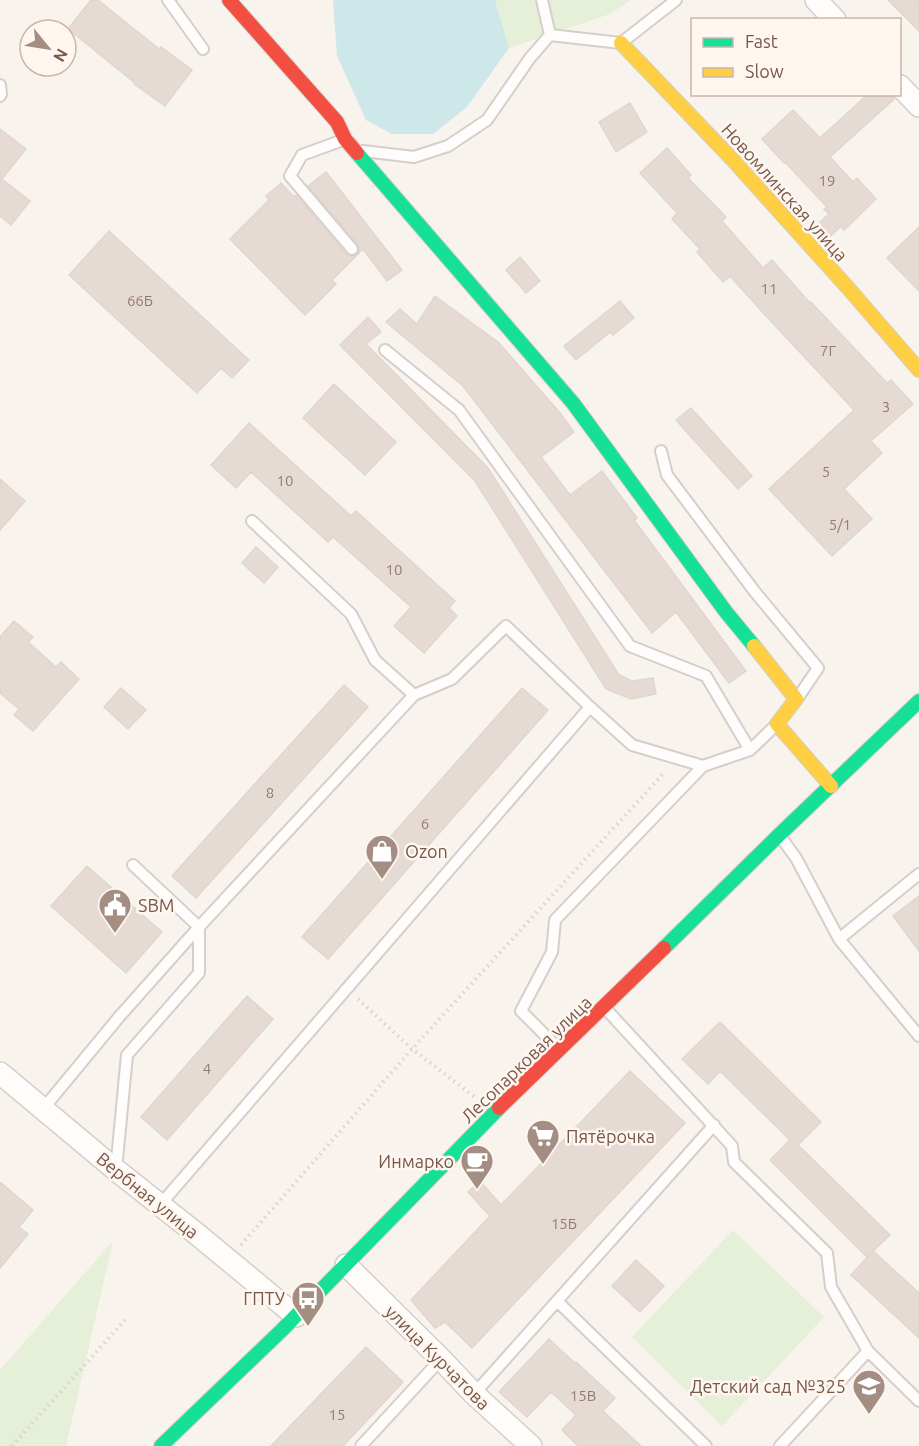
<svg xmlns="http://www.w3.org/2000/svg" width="919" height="1446" font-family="Ubuntu,sans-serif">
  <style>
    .green { fill: #e6efd8 }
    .water { fill: #cee8e9 }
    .building { fill: #e5dbd4; stroke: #e1d6cf; stroke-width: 1.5 }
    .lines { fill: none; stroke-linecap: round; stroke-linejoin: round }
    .lane-casing { stroke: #d6ceca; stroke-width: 14 }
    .street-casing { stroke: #d6ceca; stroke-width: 24 }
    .fast-casing { stroke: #d7cec9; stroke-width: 16 }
    .slow-casing { stroke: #d7cec9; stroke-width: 16 }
    .jam-casing { stroke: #d7cec9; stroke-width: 16 }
    .path { stroke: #dad2ce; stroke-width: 4; stroke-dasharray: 1.5 4.5; stroke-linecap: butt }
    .lane { stroke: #fefdfc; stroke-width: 10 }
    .street { stroke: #fefdfc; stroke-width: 21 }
    .fast { stroke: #16e098; stroke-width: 14 }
    .slow { stroke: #ffcf43; stroke-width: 14 }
    .jam { stroke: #f24e42; stroke-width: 14 }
    .labels { text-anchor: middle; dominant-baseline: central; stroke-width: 5; stroke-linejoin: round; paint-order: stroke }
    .number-label { font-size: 15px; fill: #947b70 }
    .street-label { font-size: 18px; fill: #77584b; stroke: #fff7ef }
    .poi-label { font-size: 18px; fill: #77584b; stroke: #fff7ef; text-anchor: start }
  </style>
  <rect width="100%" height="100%" fill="#f8f3ed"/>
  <path class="green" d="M495,0h136l-21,14 -101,34z
    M733,1230l91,87 -102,109 -90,-89z
    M113,1241l-47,205h-66v-76z"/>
  <path class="water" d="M333,0h162l14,48 -42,59 -34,27h-41l-26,-14 -29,-64z"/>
  <path class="building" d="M91,0h7l61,49 2,-2 31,23 -27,36 -31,-22 1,-1 -67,-54z
    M888,0h31v31z
    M868,94h23l3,5 -64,58 23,25 4,-4 19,21 -32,31 -3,-4 -14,14 -12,-13 14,-13 -5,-5 3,-2 -42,-45 -1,1 -22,-24 31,-29 27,28z
    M630,103l17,29 -31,20 -17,-30z
    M0,129l26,20 -24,30 28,22 -19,24 -11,-9z
    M667,148l24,27 -3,3 38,39 -4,4 41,47 9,-8 38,43 1,-1 76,81 4,-3 22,24 -42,37 11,12 -38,36 28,30 -40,37 -63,-67 85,-79 -88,-94 -36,-40 -7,6 -26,-30 3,-3 -28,-30 5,-6 -37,-40z
    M326,172l76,98 -15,11 -24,-32 -31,31 4,4 -31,31 -75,-76 39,-39 -3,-4 15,-13 13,14 2,-2 50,59 4,2 6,-1 3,-4 -1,-7 -50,-58z
    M919,227v64l-32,-33z
    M109,231l140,129 -17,18 -11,-10 -24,25 -128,-118z
    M520,257l20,24 -14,12 -20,-23z
    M435,296l63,46 62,71 14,19 -33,25 29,38 32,-24 35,47 -3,2 112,151 -17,12 -53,-71 -24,21 -189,-247 -77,-64 14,-13 17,15z
    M620,301l14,17 -21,17 -3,-3 -34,28 -12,-14z
    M368,317l13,15 -15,12 122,124 131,207 13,6 21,-3 3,16 -25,5 -25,-10 -131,-208 -135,-136z
    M334,384l62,58 -31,33 -62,-57z
    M691,408l61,68 -14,13 -62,-69z
    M249,423l102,93 5,-5 99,90 -6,7 8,8 -33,37 -30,-27 17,-19 -78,-70 -5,5 -77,-70 -15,16 -25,-23z
    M0,479l25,22 -25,29z
    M256,547l22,20 -14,16 -22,-20z
    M14,621l19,16 -5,5 28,25 5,-5 18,17 -46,52 -19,-16 5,-6 -19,-16v-56z
    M344,685l24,22 -172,191 -24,-22z
    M121,688l25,22 -18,19 -24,-22z
    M522,688l26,22 -220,249 -26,-22z
    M87,866l75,66 -36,41 -75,-67z
    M919,896v55l-26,-35z
    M247,996l26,23 -106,121 -26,-23z
    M720,1022l101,100 -23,23 92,90 -17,16 46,42v45l-68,-63 20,-22 -5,3 -96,-96 20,-20 -70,-69 -12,13 -26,-25z
    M630,1071l55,52 -213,225 -27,-26 -10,6 -24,-28 79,-84 -22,-24 12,-11 21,24z
    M0,1182l33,28 -14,17 9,7 -28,34z
    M636,1260l28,26 -24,26 -28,-26z
    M549,1339l26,24 1,-1 39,36 -12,13 38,35h-63l-16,-16 14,-15 -25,-23 -24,25 -28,-25z
    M366,1347l37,35 -60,64h-72z"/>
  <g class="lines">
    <defs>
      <path id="lane" d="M168,0l35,49
        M542,0l8,35
        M0,85l1,9 -1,2
        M343,140l-41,15 -12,21 62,73
        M363,151l51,6 34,-11 39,-26 43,-62 20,-23 71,8 55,-43
        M385,350l74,60 171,236 76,30 44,74
        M661,451l6,24 88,117 63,76 -21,31
        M252,521l99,93 24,46 39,35
        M780,836l16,22 43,81 80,97
        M839,939l80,-65
        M605,1008l127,138 2,16 93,91 4,34 37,64 51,50
        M559,1049l-38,-38 31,-59 3,-32 148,-154
        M43,1109l76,-92 80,-90 -66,-62
        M116,1170l11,-115 72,-82v-46l215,-232 38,-16 54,-53 84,81
        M160,1205l430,-498 42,38 71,21 47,-16 25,-24
        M557,1301l149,145
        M474,1394l240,-269
        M361,1446l80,-87
        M780,1446l88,-95"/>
      <path id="street" d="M816,0l19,20
        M900,86l19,20
        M0,1073l116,97 82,65 98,81
        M346,1265l95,94 33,35 57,52"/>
      <path id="fast" d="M357,153l216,250 153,209 28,34
        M664,948l115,-113 140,-134
        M161,1446l121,-116 217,-222"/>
      <path id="slow" d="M621,43l111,116 117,130 70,81
        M754,646l42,53 -19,25 54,62"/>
      <path id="jam" d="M229,0l108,122 8,17 12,14
        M499,1108l165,-160"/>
    </defs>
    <use href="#lane" class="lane-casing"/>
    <use href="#street" class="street-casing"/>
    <use href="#fast" class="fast-casing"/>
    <use href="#slow" class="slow-casing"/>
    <use href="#jam" class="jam-casing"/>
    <path class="path" d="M358,999l54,50 64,49
      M241,1245l171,-196 251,-275
      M12,1446l113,-126"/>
    <use href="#lane" class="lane"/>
    <use href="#street" class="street"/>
    <use href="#fast" class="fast"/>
    <use href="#slow" class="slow"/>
    <use href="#jam" class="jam"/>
  </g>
  <defs>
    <symbol id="shop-pin" viewBox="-11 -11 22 30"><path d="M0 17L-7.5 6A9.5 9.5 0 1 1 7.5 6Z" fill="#a48e84" stroke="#fff7ef"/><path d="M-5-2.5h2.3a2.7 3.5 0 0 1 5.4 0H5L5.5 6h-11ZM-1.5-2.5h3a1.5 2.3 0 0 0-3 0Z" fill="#fff"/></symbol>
    <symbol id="civic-pin" viewBox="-11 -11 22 30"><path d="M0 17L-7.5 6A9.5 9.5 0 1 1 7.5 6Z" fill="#a48e84" stroke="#fff7ef"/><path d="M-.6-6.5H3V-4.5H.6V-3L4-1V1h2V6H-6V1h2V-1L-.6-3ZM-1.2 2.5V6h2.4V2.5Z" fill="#fff"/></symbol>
    <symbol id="supermarket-pin" viewBox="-11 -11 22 30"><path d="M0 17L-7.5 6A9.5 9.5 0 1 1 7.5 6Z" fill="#a48e84" stroke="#fff7ef"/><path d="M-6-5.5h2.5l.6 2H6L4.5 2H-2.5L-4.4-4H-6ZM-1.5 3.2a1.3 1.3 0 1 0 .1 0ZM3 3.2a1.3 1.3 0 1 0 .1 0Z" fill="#fff"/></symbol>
    <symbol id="cafe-pin" viewBox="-11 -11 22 30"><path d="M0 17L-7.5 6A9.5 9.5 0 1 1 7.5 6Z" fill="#a48e84" stroke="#fff7ef"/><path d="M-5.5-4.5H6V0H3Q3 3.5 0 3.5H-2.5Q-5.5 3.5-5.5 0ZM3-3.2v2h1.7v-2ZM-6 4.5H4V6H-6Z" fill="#fff"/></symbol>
    <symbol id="bus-pin" viewBox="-11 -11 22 30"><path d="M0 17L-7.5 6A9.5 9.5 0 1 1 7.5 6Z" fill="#a48e84" stroke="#fff7ef"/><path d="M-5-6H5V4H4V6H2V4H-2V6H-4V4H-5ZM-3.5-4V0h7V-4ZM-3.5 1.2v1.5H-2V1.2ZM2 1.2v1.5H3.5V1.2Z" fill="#fff"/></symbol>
    <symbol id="school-pin" viewBox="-11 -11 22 30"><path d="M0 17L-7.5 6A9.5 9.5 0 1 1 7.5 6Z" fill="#a48e84" stroke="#fff7ef"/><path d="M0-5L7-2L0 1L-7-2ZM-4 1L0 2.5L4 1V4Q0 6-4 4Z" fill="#fff"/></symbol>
  </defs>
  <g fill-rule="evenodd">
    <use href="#shop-pin" x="363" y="832" width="38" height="52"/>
    <use href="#civic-pin" x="96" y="886" width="38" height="52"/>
    <use href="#supermarket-pin" x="524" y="1117" width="38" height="52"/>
    <use href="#cafe-pin" x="458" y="1142" width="38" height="52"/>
    <use href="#bus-pin" x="289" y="1279" width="38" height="52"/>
    <use href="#school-pin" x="850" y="1367" width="38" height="52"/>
  </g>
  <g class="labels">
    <g class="number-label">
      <text x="827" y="180">19</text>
      <text x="769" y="288">11</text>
      <text x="140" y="300">66Б</text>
      <text x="828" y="350">7Г</text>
      <text x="886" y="406">3</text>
      <text x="826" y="471">5</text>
      <text x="285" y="480">10</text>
      <text x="840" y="524">5/1</text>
      <text x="394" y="569">10</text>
      <text x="270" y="792">8</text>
      <text x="425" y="823">6</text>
      <text x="207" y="1068">4</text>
      <text x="564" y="1223">15Б</text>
      <text x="583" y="1395">15В</text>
      <text x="337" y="1414">15</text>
    </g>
    <g class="street-label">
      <text transform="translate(785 192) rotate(48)">Новомлинская улица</text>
      <text transform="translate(526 1059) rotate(-44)">Лесопарковая улица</text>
      <text transform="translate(148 1195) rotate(39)">Вербная улица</text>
      <text transform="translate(438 1357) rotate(45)">улица Курчатова</text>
    </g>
    <g class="poi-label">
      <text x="405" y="851">Ozon</text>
      <text x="138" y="905">SBM</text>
      <text x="566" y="1136">Пятёрочка</text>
      <text x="454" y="1161" text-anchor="end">Инмарко</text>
      <text x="285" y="1298" text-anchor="end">ГПТУ</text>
      <text x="846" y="1386" text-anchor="end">Детский сад №325</text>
    </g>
  </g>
  <rect x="691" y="18" width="210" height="78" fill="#fff7ef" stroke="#c9b7ad" stroke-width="1.5"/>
  <rect x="703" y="38" width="30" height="9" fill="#16e098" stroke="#c9b7ad" stroke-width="1.5"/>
  <text x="745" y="48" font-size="18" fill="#77584b">Fast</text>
  <rect x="703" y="68" width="30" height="9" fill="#ffcf43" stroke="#c9b7ad" stroke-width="1.5"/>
  <text x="745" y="78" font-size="18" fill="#77584b">Slow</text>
  <g transform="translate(48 48) rotate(120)"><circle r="28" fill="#fff7ef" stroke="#c9b7ad" stroke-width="1.5"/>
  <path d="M0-4.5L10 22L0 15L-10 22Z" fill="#a48e84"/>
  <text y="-9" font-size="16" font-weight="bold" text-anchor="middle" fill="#77584b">N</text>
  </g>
</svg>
